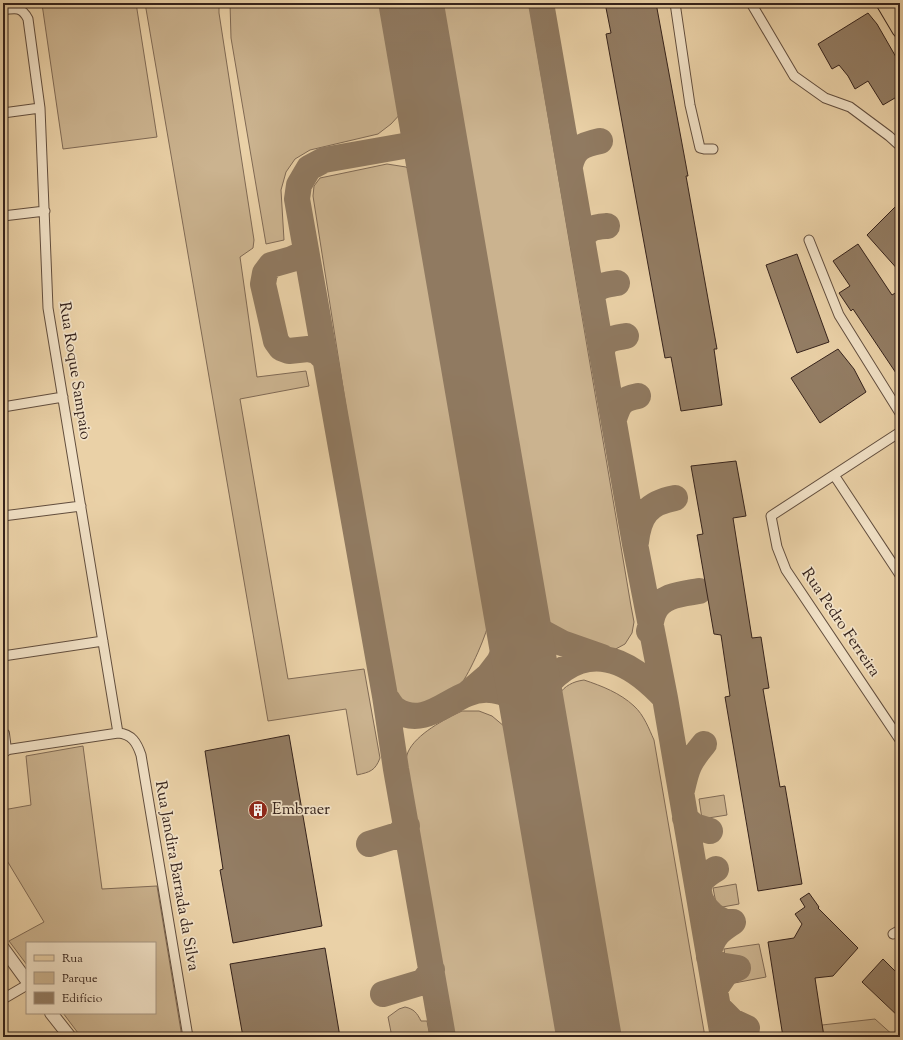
<svg xmlns="http://www.w3.org/2000/svg" width="903" height="1040" font-family="'Sorts Mill Goudy',serif">
  <style>
    .green { fill: #cbb38f; stroke: #806a55 }
    .lines { fill: none; stroke-linecap: round; stroke-linejoin: round }
    .taxiway { stroke: #907a61; stroke-width: 26 }
    .runway { stroke: #907a61; stroke-width: 65 }
    .building { fill: #937d64; stroke: #35221b }
    .minor-casing { stroke: #624e3e; stroke-width: 11 }
    .tertiary-casing { stroke: #624e3e; stroke-width: 14 }
    .primary-casing { stroke: #35221b; stroke-width: 17 }
    .minor { stroke: #f1e1c6; stroke-width: 9 }
    .tertiary { stroke: #f1e1c6; stroke-width: 12 }
    .primary { stroke: #ead1a7; stroke-width: 15 }
    .labels { text-anchor: middle; dominant-baseline: central; stroke-width: 3.5; stroke-linejoin: round; paint-order: stroke }
    .street-label { font-size: 16px; fill: #35221b; stroke: #f1e1c6 }
    .poi-label { font-size: 16px; fill: #35221b; stroke: #f1e1c6; text-anchor: start }
  </style>
  <rect width="100%" height="100%" fill="#ead1a7"/>
  <filter id="stains"><feTurbulence type="fractalNoise" baseFrequency=".005" numOctaves="4"/><feColorMatrix values="0 0 0 0 .2 0 0 0 0 .09 0 0 0 0 .02 0 0 0 .5 -.17"/></filter>
  <radialGradient id="worn" r=".72"><stop offset=".6" stop-color="#630" stop-opacity="0"/><stop offset="1" stop-color="#630" stop-opacity=".3"/></radialGradient>
  <path class="green" d="M52,3h84l21,134 -94,12 -21,-145z
    M145,3h74v10l35,227 -1,8 -13,9 17,120 49,-6 3,15 -69,13 48,280 76,-10 16,89c-5,13 -10,14 -23,17l-11,-66 -78,12z
    M230,3h155l18,108 -12,13 -13,10 -68,16 -15,9 -9,13 -5,18 3,50 -18,4 -35,-206z
    M428,3h101l102,603 3,16 -2,11 -7,11 -13,7 -14,-1 -45,-17 -9,-7 -9,-13 -4,-16z
    M387,164l19,3 8,8 76,425c0,5 1,11 0,16 -2,17 -20,56 -30,70 -13,16 -43,33 -62,18 -2,-3 -5,-7 -7,-10l-78,-498 1,-10 6,-8z
    M584,680c18,6 36,13 50,26 10,9 15,23 20,34l51,297h-99l-55,-315c2,-23 10,-39 33,-42z
    M462,711h17l13,5 19,16 53,305h-113l-45,-260c-1,-9 -1,-17 2,-25 8,-18 37,-33 54,-41z
    M83,746l19,143 55,-3 25,151h-101l-18,-24h92v-70h-128v22l-18,-24 35,-19 -41,-68v-44l28,-5 -5,-49z
    M724,795l3,20 -25,4 -3,-20z
    M736,884l3,20 -22,4 -4,-20z
    M759,944l7,33 -37,7 -5,-35z
    M405,1007c9,2 12,6 16,14h6l3,16h-38l-4,-20 11,-8z
    M875,1019l20,18h-71l-2,-12z"/>
  <g class="lines">
    <path class="taxiway" d="M541,3l94,541 30,154 58,339
      M431,121c-3,11 -7,17 -16,23l-91,16 -15,8 -10,17 -2,14 88,497 11,73 47,268
      M415,144l11,3 12,12
      M570,166c4,-18 12,-21 30,-25
      M582,239c6,-12 13,-12 25,-13
      M306,250l-5,5 -9,4 -21,6 -6,8 -2,11 13,57 5,7 8,3 19,-2 9,2 8,8
      M592,295c6,-10 14,-10 25,-12
      M602,351c3,-13 12,-13 24,-15
      M614,419c5,-16 8,-20 24,-23
      M636,542c3,-27 12,-39 39,-44
      M649,631c2,-6 2,-13 5,-19 7,-17 28,-18 45,-21
      M468,693l21,-18 10,-13 9,-19 6,-21v-23l8,15 14,15 26,14 40,14
      M385,696c3,4 7,12 11,14 26,17 48,-7 71,-16 22,-10 49,-1 62,18 5,7 8,30 11,39 -2,-17 -6,-39 0,-55 5,-11 14,-20 24,-27 38,-26 74,0 101,29
      M682,790c5,-23 7,-28 22,-46
      M685,818l9,8 16,5
      M369,844l29,-9 9,-9
      M709,951c5,-16 10,-20 24,-29 -3,0 -7,0 -10,-1 -14,-6 -30,-24 -22,-40 4,-5 10,-9 15,-12
      M709,957l10,8 19,3 -12,5 -11,16
      M383,994l40,-12 9,-12
      M718,1007l14,14 15,7 -15,9"/>
    <path class="runway" d="M411,3l178,1034"/>
  </g>
  <path class="building" d="M605,3h51l32,173h-2l31,173h-3l8,56 -41,6 -10,-54 -6,1 -59,-324 5,-1z
    M868,13l9,11 23,40v31l-17,10 -15,-24 -13,8 -7,-13 -9,-11 -7,4 -14,-25z
    M900,202v70l-33,-37z
    M858,244l34,51 8,-5v89l-47,-70 -2,2 -12,-18 11,-7 -17,-25z
    M797,254l32,88 -32,11 -31,-88z
    M838,349l16,20 12,23 -46,31 -29,-45z
    M736,461l10,55 -13,2 19,120 9,-1 8,51 -6,1 17,98 5,-1 17,98 -44,7 -33,-194 5,-1 -9,-61 -7,-1 -17,-99 6,-1 -12,-68z
    M289,735l33,191 -89,17 -13,-73 3,-1 -18,-118z
    M809,893l10,14 -1,1 40,40 -25,28 -18,2 9,59h-41l-15,-95 26,-4 8,-14 -7,-10 10,-7 -5,-8z
    M325,948l15,89h-97l-13,-73z
    M883,959l17,17v42l-38,-36z"/>
  <g class="lines">
    <defs>
      <path id="minor" d="M675,3l15,102 10,43 4,1h9
        M751,3l43,73 31,22 25,9 39,29 11,10
        M3,10c13,-2 19,-3 25,9l12,89 8,200 70,425
        M3,113l37,-5
        M3,216l42,-5
        M809,240l30,75 61,98
        M3,407l60,-10
        M900,432l-129,84 6,31 9,23 114,170
        M834,475l66,100
        M3,516l78,-10
        M3,656l100,-15
        M5,750l113,-17c14,1 19,10 23,22l47,282
        M893,934l7,-4
        M3,999l24,-14"/>
      <path id="tertiary" d="M3,734l2,16 -2,1
        M3,948l24,33
        M51,1013l19,24"/>
      <path id="primary" d="M884,3l16,27"/>
    </defs>
    <use href="#minor" class="minor-casing"/>
    <use href="#tertiary" class="tertiary-casing"/>
    <use href="#primary" class="primary-casing"/>
    <use href="#minor" class="minor"/>
    <use href="#tertiary" class="tertiary"/>
    <use href="#primary" class="primary"/>
  </g>
  <defs>
    <symbol id="building-disc" viewBox="-11 -11 22 22"><circle r="9.5" fill="#8f2418" stroke="#f1e1c6"/><path d="M-4-6H4V6H1V3H-1V6H-4ZM-2.5-4.3h1.7v1.8h-1.7ZM.8-4.3h1.7v1.8H.8ZM-2.5-1h1.7V.8h-1.7ZM.8-1h1.7V.8H.8Z" fill="#fff"/></symbol>
  </defs>
  <g fill-rule="evenodd">
    <use href="#building-disc" x="247" y="799" width="22" height="22"/>
  </g>
  <g class="labels">
    <g class="street-label">
      <text transform="translate(74 371) rotate(81)">Rua Roque Sampaio</text>
      <text transform="translate(840 623) rotate(56)">Rua Pedro Ferreira</text>
      <text transform="translate(176 876) rotate(80)">Rua Jandira Barrada da Silva</text>
    </g>
    <g class="poi-label">
      <text x="272" y="810">Embraer</text>
    </g>
  </g>
  <rect width="903" height="1040" fill="none" stroke="#ead1a7" stroke-width="16"/>
  <rect x="4" y="4" width="895" height="1032" fill="none" stroke="#35221b" stroke-width="2"/>
  <rect x="8" y="8" width="887" height="1024" fill="none" stroke="#35221b"/>
  <rect x="26" y="942" width="130" height="72" fill="#f1e1c6" stroke="#a69582"/>
  <rect x="34" y="955" width="20" height="6" fill="#ead1a7" stroke="#a69582"/>
  <text x="62" y="962" font-size="12" fill="#35221b">Rua</text>
  <rect x="34" y="972" width="20" height="12" fill="#cbb38f" stroke="#a69582"/>
  <text x="62" y="982" font-size="12" fill="#35221b">Parque</text>
  <rect x="34" y="992" width="20" height="12" fill="#937d64" stroke="#a69582"/>
  <text x="62" y="1002" font-size="12" fill="#35221b">Edifício</text>
  <rect width="100%" height="100%" filter="url(#stains)"/>
  <rect width="100%" height="100%" fill="url(#worn)"/>
</svg>
